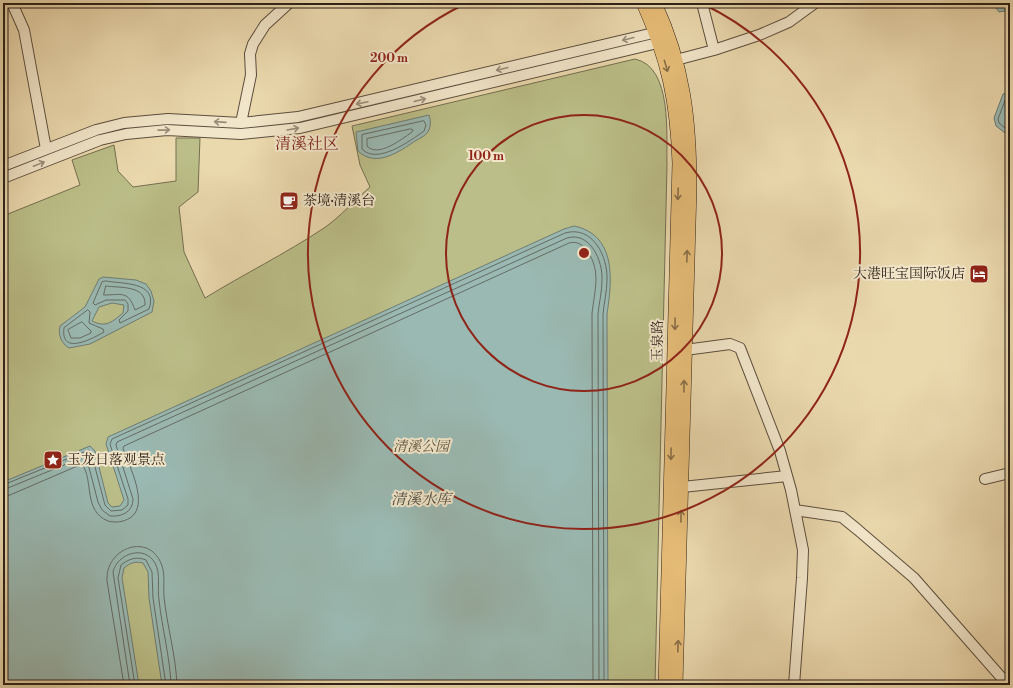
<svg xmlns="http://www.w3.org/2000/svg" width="1013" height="688" font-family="'Libre Bodoni','Noto Serif SC',serif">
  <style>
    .green { fill: #bbbe88; stroke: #746f50 }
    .water { fill: #9ab9b2; stroke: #6e7c74; fill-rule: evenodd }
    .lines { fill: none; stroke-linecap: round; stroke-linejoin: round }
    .shore { stroke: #646c65; stroke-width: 1 }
    .minor-casing { stroke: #5c4e3e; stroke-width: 12 }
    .major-casing { stroke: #2d2018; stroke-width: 14 }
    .minor { stroke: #f2e6ca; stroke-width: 10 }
    .major { stroke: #e6bc77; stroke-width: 13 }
    .oneway { stroke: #998d7a }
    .oneway2 { stroke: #8a6e48 }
    .ring { fill: none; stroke: #8f2418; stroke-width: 2 }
    .labels { text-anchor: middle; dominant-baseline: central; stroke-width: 4; stroke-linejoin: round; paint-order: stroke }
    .poi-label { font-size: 14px; fill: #2d2018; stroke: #f2e6ca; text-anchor: start }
    .street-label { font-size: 14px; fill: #2d2018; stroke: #f2e6ca }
    .park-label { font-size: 14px; font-style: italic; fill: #584f3a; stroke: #f2e6ca }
    .water-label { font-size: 15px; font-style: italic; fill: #4e4e46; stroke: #f2e6ca }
    .quarter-label { font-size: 16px; fill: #7a1f14; stroke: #f2e6ca }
    .centre { fill: #8f2418; stroke: #f2e6ca; stroke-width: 2 }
    .ring-label { font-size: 12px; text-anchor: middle; font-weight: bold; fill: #8f2418; stroke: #f2e6ca; stroke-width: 4; stroke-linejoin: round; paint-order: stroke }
  </style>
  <rect width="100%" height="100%" fill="#ebd9ae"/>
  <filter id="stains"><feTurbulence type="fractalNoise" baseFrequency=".005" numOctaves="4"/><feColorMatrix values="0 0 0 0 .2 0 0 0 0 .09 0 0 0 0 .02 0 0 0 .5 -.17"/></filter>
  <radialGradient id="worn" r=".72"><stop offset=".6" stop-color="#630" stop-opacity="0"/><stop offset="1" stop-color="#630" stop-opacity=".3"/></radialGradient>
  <path class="green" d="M635,59c38,8 31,77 32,106l-12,520h-652v-469l77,-31 -8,-25 42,-15 4,26 15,16 43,-6v-43h24l-2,54 -19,15 5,45 21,46c39,-24 80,-44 119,-70 16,-11 31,-28 46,-41l-10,-22 -8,-39z"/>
  <path class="water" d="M992,3h18v7l-11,2z
    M1010,92v45l-14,-11 -2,-8 9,-24z
    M429,115c2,6 2,13 -2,18 -3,4 -11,7 -15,10 -16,11 -37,24 -54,8l-2,-19z
    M574,226c43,9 38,55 33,88l1,371h-446l-13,-87 -1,-26 -5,-9c-8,-2 -13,0 -19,5l-2,10 17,107h-136v-203l87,-36 5,5 13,52 4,4 8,-1 4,-6 -18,-56 2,-7 456,-208z
    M103,277l33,3 10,4 5,7 3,10 -2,11 -62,32 -21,4c-8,-5 -11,-13 -9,-22l25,-19 14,-28zM112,303l12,2 -1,8c-11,9 -17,15 -31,8l7,-14z"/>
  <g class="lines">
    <path class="shore" d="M1010,96l-4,2 -8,21 1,4 11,9
      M424,121l2,4 -2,6c-14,10 -47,34 -62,18v-14z
      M411,129l2,1 -1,2c-10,7 -34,26 -45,14v-7z
      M106,281c15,3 53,0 43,28l-29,14 -1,-3 9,-9v-7l-3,-4h-19l-11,5 -2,-2 9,-21z
      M106,286c14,2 40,-1 39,19l-10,5c-7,-20 -13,-15 -31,-15z
      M88,310l2,2 -1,11 14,6 1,3c-12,7 -44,24 -40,-4z
      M82,322l9,9v2l-11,5h-9l-3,-8z
      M3,485l86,-35 2,2 14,53 6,6 11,-1 6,-5v-6l-18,-55 2,-5 453,-206c28,-8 43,24 42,47 0,11 -3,23 -4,34l1,371
      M3,490l83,-34 12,46 4,8 8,6c12,1 23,-4 23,-17l-17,-54 1,-3 450,-204c23,-7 36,23 35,42 0,12 -3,23 -4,34l1,371
      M3,496l7,-1 72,-31c12,17 1,47 26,57 8,2 15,1 22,-3 20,-13 -1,-52 -7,-70l1,-2 445,-203c8,-2 13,1 18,8 15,20 7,41 5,63l1,371
      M124,685l-17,-104c-2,-32 39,-48 53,-20 6,11 3,24 4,36 3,29 12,59 13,88
      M130,685l-17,-113c4,-18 31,-28 42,-9 6,11 2,25 4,37 3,28 11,57 12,85
      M135,685l-17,-107 3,-13c8,-6 15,-9 25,-5l6,12 1,26 13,87"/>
    <defs>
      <path id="minor" d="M12,3l12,27 22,119
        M702,3l12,47
        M676,60l38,-10 45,-15 30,-13 26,-19
        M241,123l10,-48 -1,-21 3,-10 12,-19 24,-22
        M3,166l93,-36 28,-7 44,-4 73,4 57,-6 364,-86
        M3,178l97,-38 26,-6 41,-4 74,4 59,-6 366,-87
        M685,350l45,-6 10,4 40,103 11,39 12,60 -1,28 -8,107
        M985,479l25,-6
        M682,487l105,-11
        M795,510l47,7 16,13 56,48 94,107"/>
      <path id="major" d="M643,3c25,56 34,99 36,160l-14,522
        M655,3c29,63 35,117 35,185l-14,497"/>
    </defs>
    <use href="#minor" class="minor-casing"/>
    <use href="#major" class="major-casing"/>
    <use href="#minor" class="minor"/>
    <use href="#major" class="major"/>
  </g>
  <defs><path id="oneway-shaft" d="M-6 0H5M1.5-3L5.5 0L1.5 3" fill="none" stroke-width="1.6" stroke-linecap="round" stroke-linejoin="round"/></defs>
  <g class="oneway">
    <use href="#oneway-shaft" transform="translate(628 39) rotate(166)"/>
    <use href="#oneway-shaft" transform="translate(502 69) rotate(166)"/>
    <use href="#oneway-shaft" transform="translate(420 100) rotate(-14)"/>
    <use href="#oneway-shaft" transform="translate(362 103) rotate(168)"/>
    <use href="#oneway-shaft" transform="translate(220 122) rotate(-176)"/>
    <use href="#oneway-shaft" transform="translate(293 129) rotate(-10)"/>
    <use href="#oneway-shaft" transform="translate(164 130) rotate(-1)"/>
    <use href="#oneway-shaft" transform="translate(39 164) rotate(-22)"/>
  </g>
  <g class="oneway2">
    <use href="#oneway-shaft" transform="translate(666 66) rotate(74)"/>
    <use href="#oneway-shaft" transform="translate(678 194) rotate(92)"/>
    <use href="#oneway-shaft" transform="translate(687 256) rotate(-88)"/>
    <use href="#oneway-shaft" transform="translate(675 324) rotate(91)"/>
    <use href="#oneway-shaft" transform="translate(684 386) rotate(-89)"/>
    <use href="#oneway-shaft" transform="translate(671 454) rotate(91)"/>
    <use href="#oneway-shaft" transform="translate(681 516) rotate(-89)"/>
    <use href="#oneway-shaft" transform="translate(678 646) rotate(-88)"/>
  </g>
  <g class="ring">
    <circle cx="584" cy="253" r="138"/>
    <path d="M703 4A276 276 0 1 1 465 4"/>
  </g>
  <defs>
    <symbol id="cafe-square" viewBox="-11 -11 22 22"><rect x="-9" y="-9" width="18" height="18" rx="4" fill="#8f2418" stroke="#f2e6ca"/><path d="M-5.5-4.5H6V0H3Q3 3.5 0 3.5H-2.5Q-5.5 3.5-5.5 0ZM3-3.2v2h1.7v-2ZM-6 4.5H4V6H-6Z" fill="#fff"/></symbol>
    <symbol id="hotel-square" viewBox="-11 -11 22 22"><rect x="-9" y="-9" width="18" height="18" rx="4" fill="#8f2418" stroke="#f2e6ca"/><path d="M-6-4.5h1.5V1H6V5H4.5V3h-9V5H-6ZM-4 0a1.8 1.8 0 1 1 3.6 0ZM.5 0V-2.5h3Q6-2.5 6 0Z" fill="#fff"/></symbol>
    <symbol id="sight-square" viewBox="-11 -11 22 22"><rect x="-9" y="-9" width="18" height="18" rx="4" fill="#8f2418" stroke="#f2e6ca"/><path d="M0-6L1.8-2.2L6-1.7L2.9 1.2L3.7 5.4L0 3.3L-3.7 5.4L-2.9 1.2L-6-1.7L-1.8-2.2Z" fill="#fff"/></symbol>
  </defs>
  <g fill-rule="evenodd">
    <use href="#cafe-square" x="278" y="190" width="22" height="22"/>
    <use href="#hotel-square" x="968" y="263" width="22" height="22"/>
    <use href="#sight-square" x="42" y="449" width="22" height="22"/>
  </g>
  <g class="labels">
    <g class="poi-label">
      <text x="303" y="201">茶境·清溪台</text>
      <text x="965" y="274" text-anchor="end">大港旺宝国际饭店</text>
      <text x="67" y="460">玉龙日落观景点</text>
    </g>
    <g class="street-label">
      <text transform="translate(658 341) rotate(-89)">玉泉路</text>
    </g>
    <g class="park-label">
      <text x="421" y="447">清溪公园</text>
    </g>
    <g class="water-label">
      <text x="421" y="499">清溪水库</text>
    </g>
    <g class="quarter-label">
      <text x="307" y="144">清溪社区</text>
    </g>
  </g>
  <circle cx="584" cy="253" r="6" class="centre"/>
  <g class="ring-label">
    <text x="389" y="62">200 m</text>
    <text x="486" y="160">100 m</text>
  </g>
  <rect width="1013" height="688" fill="none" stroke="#ebd9ae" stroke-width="16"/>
  <rect x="4" y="4" width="1005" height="680" fill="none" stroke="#2d2018" stroke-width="2"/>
  <rect x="8" y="8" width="997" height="672" fill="none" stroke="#2d2018"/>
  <rect width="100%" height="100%" filter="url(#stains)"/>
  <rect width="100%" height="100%" fill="url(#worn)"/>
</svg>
